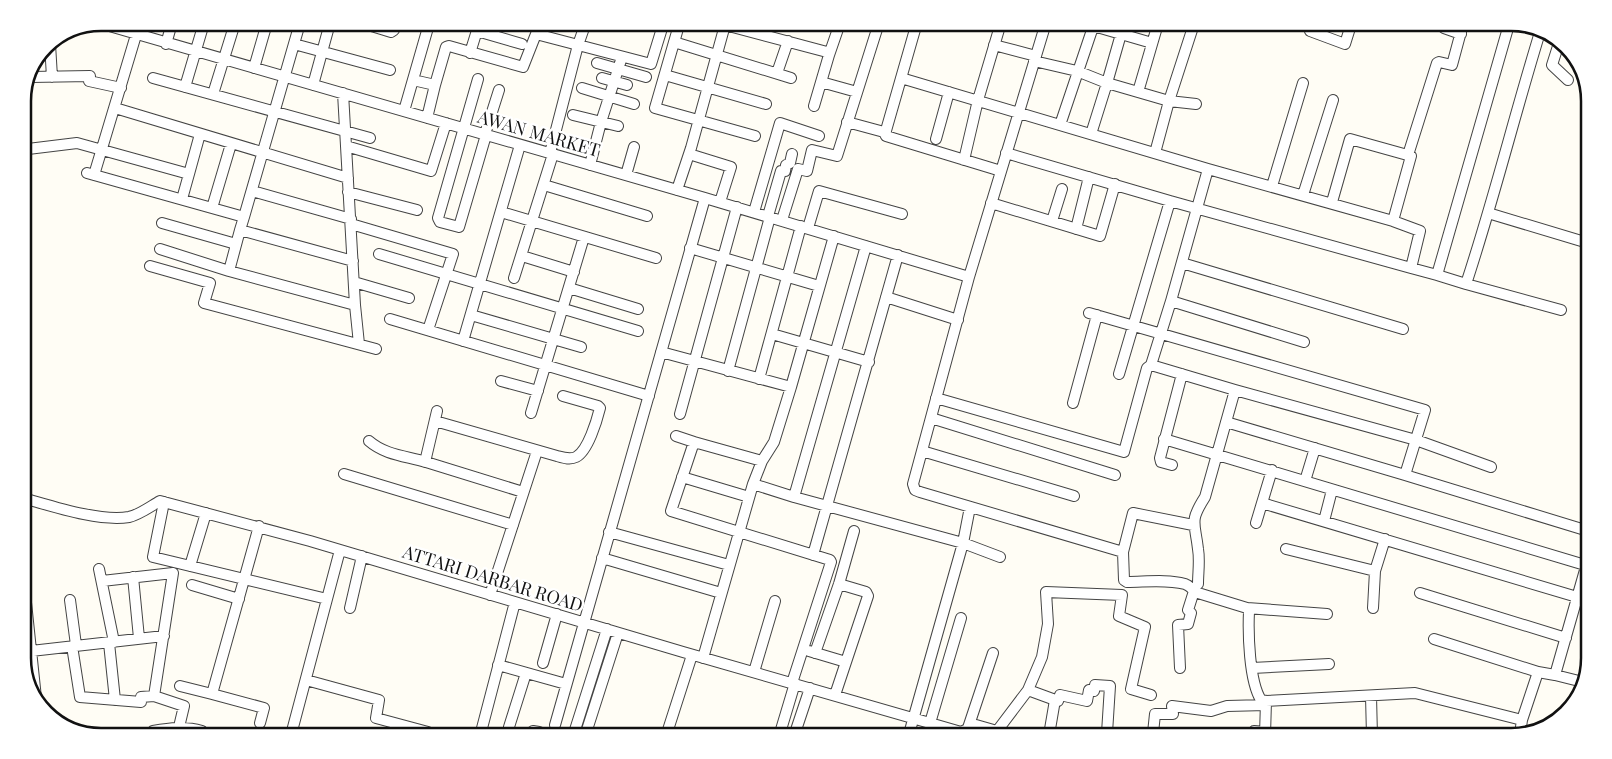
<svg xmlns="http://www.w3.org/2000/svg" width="1612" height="759" font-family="'Playfair Display',serif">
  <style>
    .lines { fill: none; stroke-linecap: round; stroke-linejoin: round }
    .minor-casing { stroke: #444; stroke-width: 12 }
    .minor { stroke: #fff; stroke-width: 10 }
    .labels { text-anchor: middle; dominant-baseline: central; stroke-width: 5; stroke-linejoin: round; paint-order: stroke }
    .street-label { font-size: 18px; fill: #111; stroke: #fff }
    .rim { fill: none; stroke: #111; stroke-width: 2.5 }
  </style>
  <rect width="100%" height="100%" fill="#fffdf5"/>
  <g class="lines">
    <defs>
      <path id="minor" d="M99,23l606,175 264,79
        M365,24l26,8 3,-2 1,-6
        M679,25l-24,83 100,28
        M725,25l102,27 2,3 -15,51
        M916,26l-31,108 1,2 115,35
        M1045,26l-76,251 -56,207 2,6 5,2 203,60
        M1097,27l55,16
        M1193,27l-24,74 27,3
        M1444,28l17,6
        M477,31l45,13
        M1310,31l35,13 5,-16
        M674,42l117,36
        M1559,43l-7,22 16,15
        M50,44l2,33
        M166,44l6,-21
        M294,44l96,26
        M994,45l42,11
        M470,53l9,-29
        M829,55l10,-29
        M1034,61l43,10 30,12 16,-56
        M597,63l49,14
        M254,68l13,-45
        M777,73l11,-32
        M665,75l101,29
        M31,77l59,-1 -1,5 32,7
        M153,78l217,60
        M602,78l25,7
        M901,78l307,91 185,52 27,10 -9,37 26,7 71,-247
        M478,79l-40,139 2,4 19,5 27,-92
        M413,80l22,5 11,-38 3,-1 74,21 13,-33 115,30 12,-39
        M821,82l36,10
        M313,85l17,-62
        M185,87l19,-64
        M582,88l52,16
        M1138,92l19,-65
        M343,93l12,212 4,39
        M213,94l22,-71
        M115,108l233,70
        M404,111l25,-87
        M573,115l45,11
        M427,118l8,-33
        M847,122l37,10
        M1060,125l33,-98
        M485,134l14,-44
        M1091,134l16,-51 62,18 -14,52
        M936,139l13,-47
        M346,146l85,25 15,-48
        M28,149l49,-6 112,31 -7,25
        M550,153l28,-108 7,-20
        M1006,153l164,48 241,67
        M689,154l42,13 -11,35
        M1408,155l29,-92 2,-1 13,3 10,-37
        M964,160l14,-60 22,-74
        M590,165l11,-43 21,-65
        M1208,169l-37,132 133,41
        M87,173l157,44 -4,13 113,31
        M189,174l11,-40
        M94,175l42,-140
        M626,175l8,-28
        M544,185l103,31
        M1272,186l31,-103
        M677,190l14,-42 34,-123
        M252,191l99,28
        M348,192l69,18
        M1303,195l30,-95
        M1332,202l18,-63 61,17 -18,65
        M991,203l109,33 15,-52
        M212,208l19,-64
        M501,212l155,46
        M754,212l26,-89 39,13
        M1488,213l100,30
        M768,216l13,-45h4l1,-6 4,-2 2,-9
        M244,217l56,-194
        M782,220l16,-51 9,2 5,-21 25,6 41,-130
        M1052,221l10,-32
        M162,223l74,21
        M351,224l102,30 -25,76
        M808,228l11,-37 83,23
        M1076,229l13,-52
        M690,248l129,38
        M160,249l69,22 126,34
        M379,254l259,77
        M522,256l52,16
        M1182,263l221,66
        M150,266l60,17 -6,20 172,46
        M229,271l11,-41
        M1437,275l29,9c28,-85 49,-171 75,-255
        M514,278l39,-124
        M354,282l55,16
        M1466,284l95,26
        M569,288l69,21
        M886,297l72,23
        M1171,301l-20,64 84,25 181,50 75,27
        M1089,313l336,97 -20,65 180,55
        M471,315l110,32
        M390,319l259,77
        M772,334l97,28
        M463,341l57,-196
        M661,352l130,35
        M728,371l42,-154
        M1119,374l51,-173
        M759,379l42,-153
        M501,381l37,10
        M936,398l188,54 23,-84 4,-3
        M1073,403l24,-88
        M531,413l53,-176
        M680,414l57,-207
        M931,418l184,57
        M435,421l122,35c7,2 13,4 19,1 12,-6 21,-37 24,-49l-2,-2 -35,-10
        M1226,422l179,53
        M676,436l18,6 -23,69 159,49 1,2 -39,121
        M1164,439l421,126
        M369,441c16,14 37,15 57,21 33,10 65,20 97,30
        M694,442l68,19
        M922,451l152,45
        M425,462l12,-51
        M1172,465l-11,-3 -1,-4 22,-84
        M344,474l169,51
        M682,477l67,20
        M1305,481l10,-33
        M753,484l41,13 72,-251
        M794,497l169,46 37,14
        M23,498c29,8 76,24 106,19 10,-2 22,-11 31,-16l150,40 373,111 278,80 15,-7 21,6 31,-41 14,-33 6,-33 -2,-32 76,3 -3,21 26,11 -14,62 20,6
        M164,502l-11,55 174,42
        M1262,503l10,-33
        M1324,521l8,-31
        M1256,523l6,-20 315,94
        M1193,525l-60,-12 -10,39 1,28 3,2c18,0 40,-3 58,2 6,2 8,7 13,9l49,15 80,6
        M609,532l120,33
        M1286,549l89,22 10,-32
        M813,555l85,-300
        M602,558l119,35
        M190,566l16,-53
        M99,569l15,73
        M23,574l13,124
        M133,577l6,61
        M1198,584c0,-11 2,-24 0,-35 -3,-27 -9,-27 7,-52l30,-107
        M192,585l47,14
        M1420,593l146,45
        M490,595l47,-144
        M70,600l6,45
        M350,608l12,-52
        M1247,608l2,3c-1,22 0,70 12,89l5,1 149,-8 107,27
        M1373,608l2,-37
        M1434,639l104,33
        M109,643l6,57
        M72,646l8,51 61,5v-5l13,-1 19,-123 -71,8
        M31,651l133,-15
        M809,651l37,11
        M815,653l24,-69 15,-53
        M703,658l50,-174 9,-23 12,-19 17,-55 43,-151
        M543,663l14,-49
        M498,665l68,19
        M1180,668l-2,-43 10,-1 3,-11 -3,-3 6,-19
        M1252,668l77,-4
        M754,672l21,-71
        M1555,675l28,7
        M306,680l73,20 -3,18 52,14
        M180,686l32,8 47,-168
        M1028,690l30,11 2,-6 27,6 2,-11 5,1 1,-6 15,1 -3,47 28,2
        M212,694l52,14 -4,15
        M835,695l33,-99 -2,-4 -27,-8
        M154,696l30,10 -5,21
        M1371,696l1,40
        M930,723l31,-105
        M555,725l150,-527
        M509,727l17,-54
        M968,728l25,-75
        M153,731c17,-3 32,-5 49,0
        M292,731l48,-181
        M481,732l34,-130
        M532,732l1,-1 6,1
        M574,733l33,-104
        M586,733l32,-100
        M667,733l25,-78
        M780,733l15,-50
        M795,733l15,-45
        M1153,733l2,-19h18l-1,-8 39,5 16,-5 39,-1
        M909,734l54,-191 7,-36
        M1266,734l41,2
        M1520,734l2,-14 16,-48 17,3 30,-105
        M1049,735l6,-35
        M1251,735l3,-4 12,1
        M1265,735l1,-34"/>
    </defs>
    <use href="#minor" class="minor-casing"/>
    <use href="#minor" class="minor"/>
  </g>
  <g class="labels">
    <g class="street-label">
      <text transform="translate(539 133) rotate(16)">AWAN MARKET</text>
      <text transform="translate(493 578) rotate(17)">ATTARI DARBAR ROAD</text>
    </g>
  </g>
  <path d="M0 0H1612V759H0ZM101 31H1511A70 70 0 0 1 1581 101V658A70 70 0 0 1 1511 728H101A70 70 0 0 1 31 658V101A70 70 0 0 1 101 31Z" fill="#fff" fill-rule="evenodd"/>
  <path class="rim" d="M101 31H1511A70 70 0 0 1 1581 101V658A70 70 0 0 1 1511 728H101A70 70 0 0 1 31 658V101A70 70 0 0 1 101 31Z"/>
</svg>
